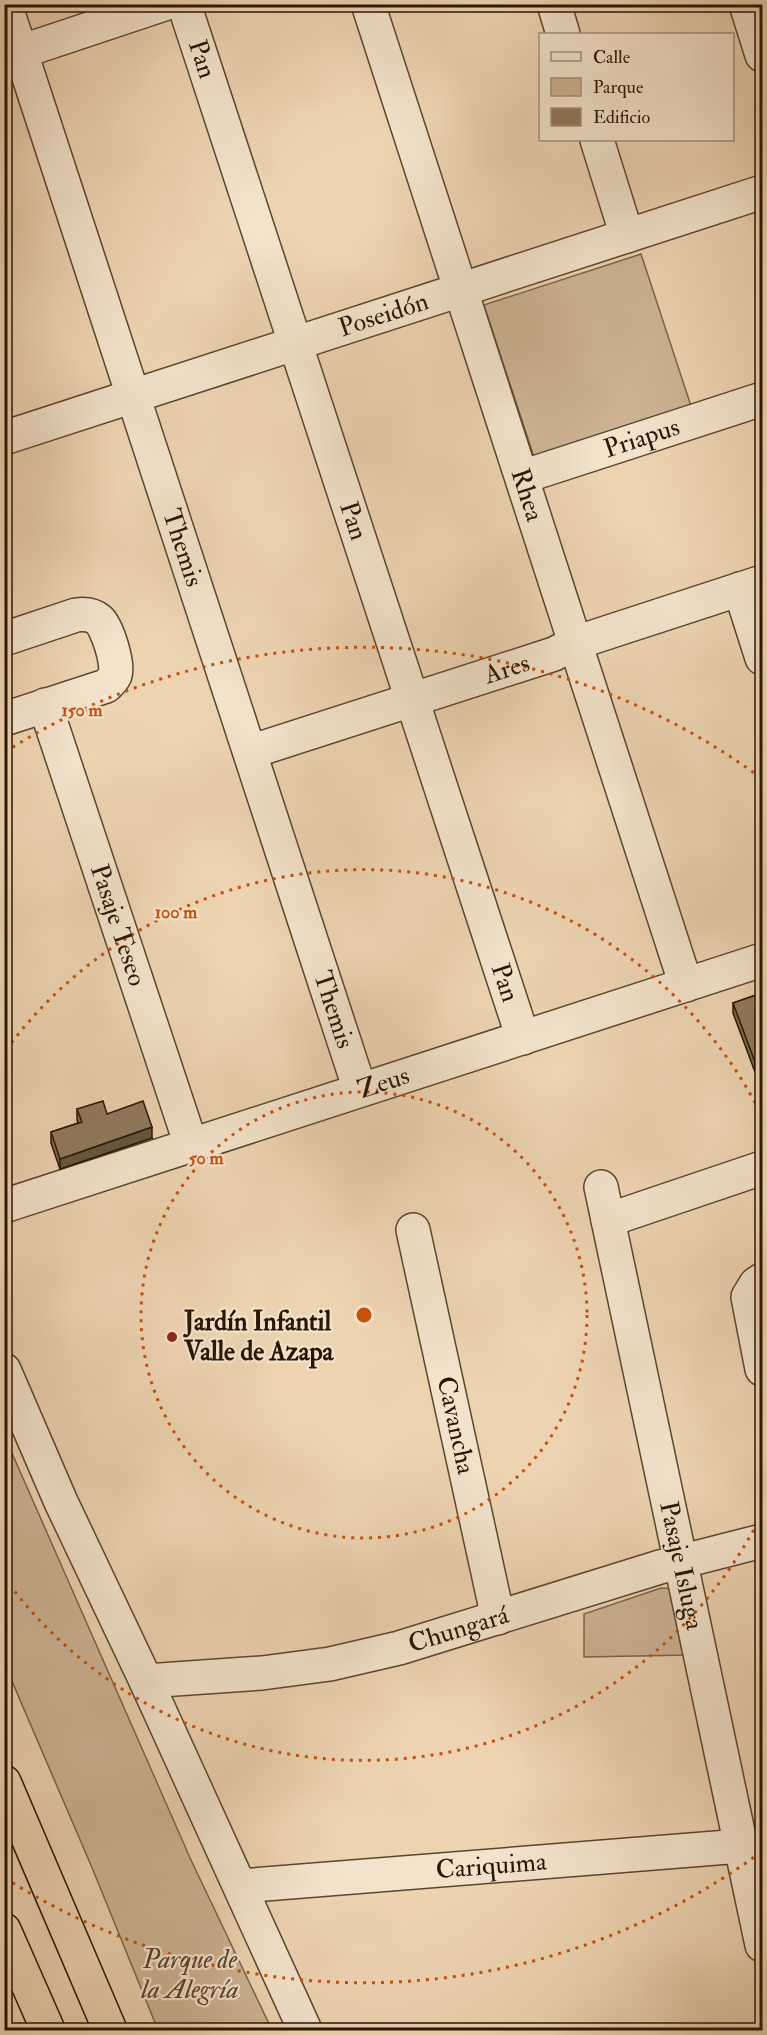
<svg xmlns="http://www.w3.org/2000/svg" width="767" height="2035" font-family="'IM FELL Double Pica',serif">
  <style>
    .green { fill: #ccb493; stroke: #7a654a; stroke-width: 1.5 }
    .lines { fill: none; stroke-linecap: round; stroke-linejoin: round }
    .minor-casing { stroke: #5a462e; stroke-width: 36 }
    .highway-casing { stroke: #291602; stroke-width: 36 }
    .minor { stroke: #f3e3cc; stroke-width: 33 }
    .highway { stroke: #edd4b1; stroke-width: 33 }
    .wall { fill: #7b6850; stroke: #291602; stroke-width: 1.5 }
    .shaded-wall { fill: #645541; stroke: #291602; stroke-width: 1.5 }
    .building { fill: #8f795d; stroke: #291602; stroke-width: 1.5 }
    .ring { fill: none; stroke: #cb4f0a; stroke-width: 3; stroke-dasharray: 3 6 }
    .poi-dot { fill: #8f2418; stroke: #f3e3cc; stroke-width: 2 }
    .labels { text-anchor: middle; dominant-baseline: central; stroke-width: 4.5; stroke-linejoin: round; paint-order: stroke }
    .street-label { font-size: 26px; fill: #291602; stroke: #f3e3cc }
    .poi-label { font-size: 26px; font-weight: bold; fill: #291602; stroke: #f3e3cc; text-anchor: start }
    .park-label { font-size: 26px; font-style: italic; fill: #5a452e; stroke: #f3e3cc }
    .centre { fill: #cb4f0a; stroke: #f3e3cc; stroke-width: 3 }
    .ring-label { font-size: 18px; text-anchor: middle; font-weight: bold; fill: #cb4f0a; stroke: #f3e3cc; stroke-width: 4.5; stroke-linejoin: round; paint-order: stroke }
  </style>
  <rect width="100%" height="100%" fill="#edd4b1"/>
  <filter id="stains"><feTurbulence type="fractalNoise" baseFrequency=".00333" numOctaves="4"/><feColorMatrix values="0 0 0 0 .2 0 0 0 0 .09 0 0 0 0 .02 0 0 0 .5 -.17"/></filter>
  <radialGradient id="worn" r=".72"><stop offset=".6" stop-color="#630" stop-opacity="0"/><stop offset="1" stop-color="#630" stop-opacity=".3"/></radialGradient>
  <path class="green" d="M641,254l51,155 -157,51 -51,-155z
    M4,1435l187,425 81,170h-114l-65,-160 -88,-205z
    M661,1588l16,1 12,66 -105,2v-43z"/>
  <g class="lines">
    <defs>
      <g id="minor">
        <path id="s1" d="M5,4l355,1086"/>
        <path id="s2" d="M184,4l339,1034"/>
        <path id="s3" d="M368,4l318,981"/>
        <path d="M554,4l9,30"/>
        <path d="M746,4l16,51"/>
        <path d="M20,52l144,-48"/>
        <path d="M597,140l30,96"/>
        <path id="s4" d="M4,438l758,-246"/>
        <path id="s5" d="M522,477l240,-78"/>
        <path d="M740,589l22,69"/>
        <path d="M4,639l72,-24c8,-1 16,-1 23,5 8,7 20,44 16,55 -1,4 -5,7 -9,11l-102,33"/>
        <path id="s6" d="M45,705l146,440"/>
        <path id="s7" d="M250,752l304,-98 21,-11 187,-61"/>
        <path id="s8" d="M601,1187l161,758"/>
        <path id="s9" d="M4,1206l758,-246"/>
        <path d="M608,1220l154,-52"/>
        <path id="s10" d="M413,1230l85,388"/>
        <path d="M762,1280l-6,4 -8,13 14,72"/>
        <path d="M4,1370l57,132 85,179 159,349"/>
        <path id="s11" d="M146,1681l116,-8 68,-9 69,-16 261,-81 102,-26"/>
        <path id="s12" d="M240,1886l501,-40"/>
      </g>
      <path id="highway" d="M4,1782l106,248
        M4,1930l44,100"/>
    </defs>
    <use href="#minor" class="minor-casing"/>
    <use href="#highway" class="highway-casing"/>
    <use href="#minor" class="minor"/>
    <use href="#highway" class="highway"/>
  </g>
  <path class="wall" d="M756,995l-1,77 -22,-59v-10z
    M77,1109l30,5 45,24 -92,31 -9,-26v-11l27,-9 -1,-3z"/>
  <path class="shaded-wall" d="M762,1059v11l-7,2v-10z
    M152,1127v11l-92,31v-10z"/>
  <path class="building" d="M756,995l6,17v47l-7,3 -22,-59z
    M103,1101l4,13 36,-13 9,26 -92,32 -9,-27 31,-10 -5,-13z"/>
  <g class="ring">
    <circle cx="364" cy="1315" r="223"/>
    <path d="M762 1514A445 445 0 0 1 6 1580M6 1050A445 445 0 0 1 762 1116"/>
    <path d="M761 1852A668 668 0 0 1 5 1878M5 752A668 668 0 0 1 761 778"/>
  </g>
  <circle class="poi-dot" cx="172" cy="1337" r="6"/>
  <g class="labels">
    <g class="street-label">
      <text stroke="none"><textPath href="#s2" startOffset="58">Pan</textPath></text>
      <text stroke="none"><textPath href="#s4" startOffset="399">Poseidón</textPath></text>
      <text stroke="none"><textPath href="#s5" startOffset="126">Priapus</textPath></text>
      <text stroke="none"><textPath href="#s3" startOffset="516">Rhea</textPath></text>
      <text stroke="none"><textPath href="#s2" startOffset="544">Pan</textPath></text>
      <text stroke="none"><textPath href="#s1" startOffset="572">Themis</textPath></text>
      <text stroke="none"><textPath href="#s7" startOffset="270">Ares</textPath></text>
      <text stroke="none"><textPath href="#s6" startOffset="232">Pasaje Teseo</textPath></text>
      <text stroke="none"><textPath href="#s2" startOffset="1030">Pan</textPath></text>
      <text stroke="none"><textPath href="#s1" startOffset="1058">Themis</textPath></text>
      <text stroke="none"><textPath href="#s9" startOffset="399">Zeus</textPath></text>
      <text stroke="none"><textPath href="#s10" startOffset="200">Cavancha</textPath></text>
      <text stroke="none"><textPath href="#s8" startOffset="387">Pasaje Isluga</textPath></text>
      <text stroke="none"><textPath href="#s11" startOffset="318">Chungará</textPath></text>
      <text stroke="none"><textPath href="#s12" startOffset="252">Cariquima</textPath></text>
    </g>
    <g class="poi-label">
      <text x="184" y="1322">Jardín Infantil<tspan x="184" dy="30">Valle de Azapa</tspan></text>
    </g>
    <g class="park-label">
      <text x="190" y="1960">Parque de<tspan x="190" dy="30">la Alegría</tspan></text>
    </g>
  </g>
  <circle cx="364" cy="1315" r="9" class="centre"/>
  <g class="ring-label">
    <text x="82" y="716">150 m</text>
    <text x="176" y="918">100 m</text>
    <text x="206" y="1164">50 m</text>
  </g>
  <rect width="767" height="2035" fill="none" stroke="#edd4b1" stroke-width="24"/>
  <rect x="6" y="6" width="755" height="2023" fill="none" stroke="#291602" stroke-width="3"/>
  <rect x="12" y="12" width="743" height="2011" fill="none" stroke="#291602" stroke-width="1.5"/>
  <rect x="539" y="33" width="195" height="108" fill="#f3e3cc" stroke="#a2917b" stroke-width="1.5"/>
  <rect x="551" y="52" width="30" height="9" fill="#f3e3cc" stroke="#a2917b" stroke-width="1.5"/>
  <text x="593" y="63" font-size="18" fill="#291602">Calle</text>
  <rect x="551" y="78" width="30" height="18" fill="#ccb493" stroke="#a2917b" stroke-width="1.5"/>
  <text x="593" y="93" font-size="18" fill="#291602">Parque</text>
  <rect x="551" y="108" width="30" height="18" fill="#8f795d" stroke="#a2917b" stroke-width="1.5"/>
  <text x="593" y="123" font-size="18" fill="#291602">Edificio</text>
  <rect width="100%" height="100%" filter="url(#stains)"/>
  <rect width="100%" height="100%" fill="url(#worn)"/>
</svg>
